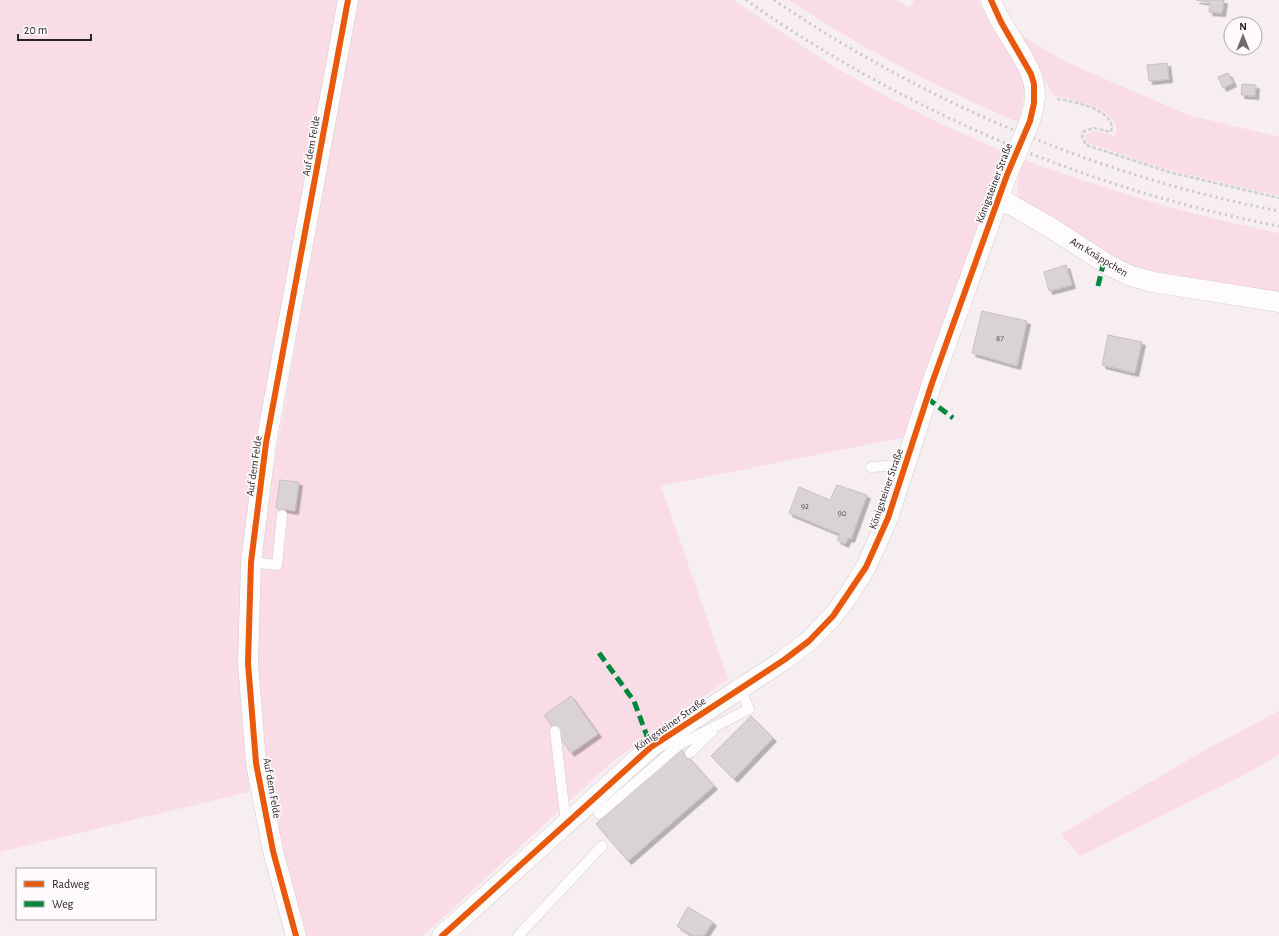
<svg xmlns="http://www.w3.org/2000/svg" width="1279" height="936" font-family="'Alegreya Sans',sans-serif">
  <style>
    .green { fill: #fadce7 }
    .building { fill: #d9d3d6; stroke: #c7c1c3; filter: url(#shadow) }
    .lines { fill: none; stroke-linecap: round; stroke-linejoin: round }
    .lane-casing { stroke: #d2ccce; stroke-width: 11 }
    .street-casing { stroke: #d2ccce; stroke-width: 21 }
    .path { stroke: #d1cfcf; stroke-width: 2.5; stroke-dasharray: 4 2; stroke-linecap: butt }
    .lane { stroke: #fefcfd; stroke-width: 10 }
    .street { stroke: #fefcfd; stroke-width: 20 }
    .rail { stroke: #cac7c8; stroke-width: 3; stroke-dasharray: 2 4; stroke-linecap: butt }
    .street-bridge-casing { stroke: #d2ccce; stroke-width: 21; stroke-linecap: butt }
    .street-bridge { stroke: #fefcfd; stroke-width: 20 }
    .quiet { stroke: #00873e; stroke-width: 5; stroke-dasharray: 10 5; stroke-linecap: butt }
    .cycleway-casing { stroke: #fffbfd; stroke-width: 8 }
    .cycleway { stroke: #e8590c; stroke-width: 6 }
    .labels { text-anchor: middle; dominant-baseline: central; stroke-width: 3.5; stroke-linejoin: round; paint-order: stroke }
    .number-label { font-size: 9px; fill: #565052 }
    .street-label { font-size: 11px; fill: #2a2426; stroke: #fffbfd }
  </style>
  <defs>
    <filter id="shadow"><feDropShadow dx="3.5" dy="3.5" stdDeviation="0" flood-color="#0004"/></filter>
  </defs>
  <rect width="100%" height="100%" fill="#f6eef1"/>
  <path class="green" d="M0,0h342l-100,669 7,123 -249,60z
    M357,0h376l101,67 52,29 53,27 65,29 -98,285 -245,49 67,193 -115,82 -190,175h-120l-43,-179 -4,-101 3,-107z
    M789,0h107l14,8 4,-8h64l9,20 39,61 -4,26 -4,15c-82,-35 -155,-73 -229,-122z
    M1022,36l44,26 122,53 91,22v59l-110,-26 -81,-27 -3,-6 1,-3 9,-3 20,5c10,-28 -44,-36 -62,-41z
    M1024,160c83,30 168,56 255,73v63l-146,-24 -115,-73c-2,-15 1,-26 6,-39z
    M1279,711v44l-33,19 -166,82 -19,-22 146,-85z"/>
  <path class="building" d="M1196,0h28l-2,13 -13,-1 1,-10z
    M1167,63l2,16 -20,2 -2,-16z
    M1228,73l5,10 -10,5 -5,-11z
    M1242,84l14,1 -1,11 -14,-1z
    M1066,265l6,20 -23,6 -5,-19z
    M982,311l45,10 -10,45 -45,-13z
    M1108,335l34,7 -7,31 -33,-8z
    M280,480l19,2 -4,29 -19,-3z
    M837,485l30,10 -16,44 -3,-1 -3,6 -8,-4 3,-6 -51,-21 10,-26 31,13z
    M571,696l27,38 -27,19 -27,-38z
    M751,716l22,22 -39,41 -23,-23z
    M681,749l33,37 -86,75 -32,-37z
    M688,907l25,15 -9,14h-11l-16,-10z"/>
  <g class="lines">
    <defs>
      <path id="lane" d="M871,467l17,-1 14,5
        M251,562l26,3 5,-50
        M555,731l11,92
        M690,753l22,-21
        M599,814l80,-69 70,-36 -9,-21
        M518,936l84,-90"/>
      <path id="street" d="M991,0c10,32 45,63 44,96 0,8 -3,17 -5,25
        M999,198l49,28 62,40 21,10 22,6 126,20
        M296,936l-23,-85 -17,-88 -8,-100 3,-101 15,-119 82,-443
        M442,936l209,-189 133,-87 25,-19 24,-25 17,-23 16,-26 22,-49 44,-135 75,-208"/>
    </defs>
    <use href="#lane" class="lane-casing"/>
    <use href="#street" class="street-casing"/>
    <path class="path" d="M1057,99c16,2 61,11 54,33l-17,-4 -10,3 -2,6 4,8 83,27 110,26"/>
    <use href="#lane" class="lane"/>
    <use href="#street" class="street"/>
    <path class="rail" d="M746,0c159,111 342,190 533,226
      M774,0c152,103 324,176 505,211"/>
    <defs>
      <path id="street-bridge" d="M1007,175l23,-54"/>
    </defs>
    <use href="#street-bridge" class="street-bridge-casing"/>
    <use href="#street-bridge" class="street-bridge"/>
    <path class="quiet" d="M1098,286l6,-25
      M927,398l26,20
      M599,653l35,48 17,46"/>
    <defs>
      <path id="cycleway" d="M296,936l-23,-85 -17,-88 -8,-100 3,-101 15,-119 82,-443
        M442,936l209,-189 133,-87 25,-19 24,-25 33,-49 22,-49 44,-135 75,-208 23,-54 4,-18v-19l-3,-10 -30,-52 -10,-22"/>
    </defs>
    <use href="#cycleway" class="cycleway-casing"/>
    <use href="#cycleway" class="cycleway"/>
  </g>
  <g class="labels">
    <g class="number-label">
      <text x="1000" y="338">87</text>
      <text x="805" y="506">92</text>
      <text x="842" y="513">90</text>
    </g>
    <g class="street-label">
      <text transform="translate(311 146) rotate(-80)">Auf dem Felde</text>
      <text transform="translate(994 183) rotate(-69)">Königsteiner Straße</text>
      <text transform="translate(1099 257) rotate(31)">Am Knäppchen</text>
      <text transform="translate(254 466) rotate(-82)">Auf dem Felde</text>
      <text transform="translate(886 489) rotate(-71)">Königsteiner Straße</text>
      <text transform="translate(670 724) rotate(-35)">Königsteiner Straße</text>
      <text transform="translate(272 788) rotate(80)">Auf dem Felde</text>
    </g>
  </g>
  <rect x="16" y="868" width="140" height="52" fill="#fffbfd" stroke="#aaa5a7"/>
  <rect x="24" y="881" width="20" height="6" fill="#e8590c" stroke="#aaa5a7"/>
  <text x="52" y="888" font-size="12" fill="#2a2426">Radweg</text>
  <rect x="24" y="901" width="20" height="6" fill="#00873e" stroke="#aaa5a7"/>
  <text x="52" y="908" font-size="12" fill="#2a2426">Weg</text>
  <g transform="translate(1243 36)"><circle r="19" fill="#fffbfd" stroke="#aaa5a7"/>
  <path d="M0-3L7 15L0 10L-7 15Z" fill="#716b6d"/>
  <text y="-6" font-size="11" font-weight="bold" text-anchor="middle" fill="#2a2426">N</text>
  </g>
  <path d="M18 34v6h73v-6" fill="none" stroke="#2a2426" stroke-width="2"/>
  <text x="24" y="34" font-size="12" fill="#2a2426" stroke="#fffbfd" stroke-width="3" paint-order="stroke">20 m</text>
</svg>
